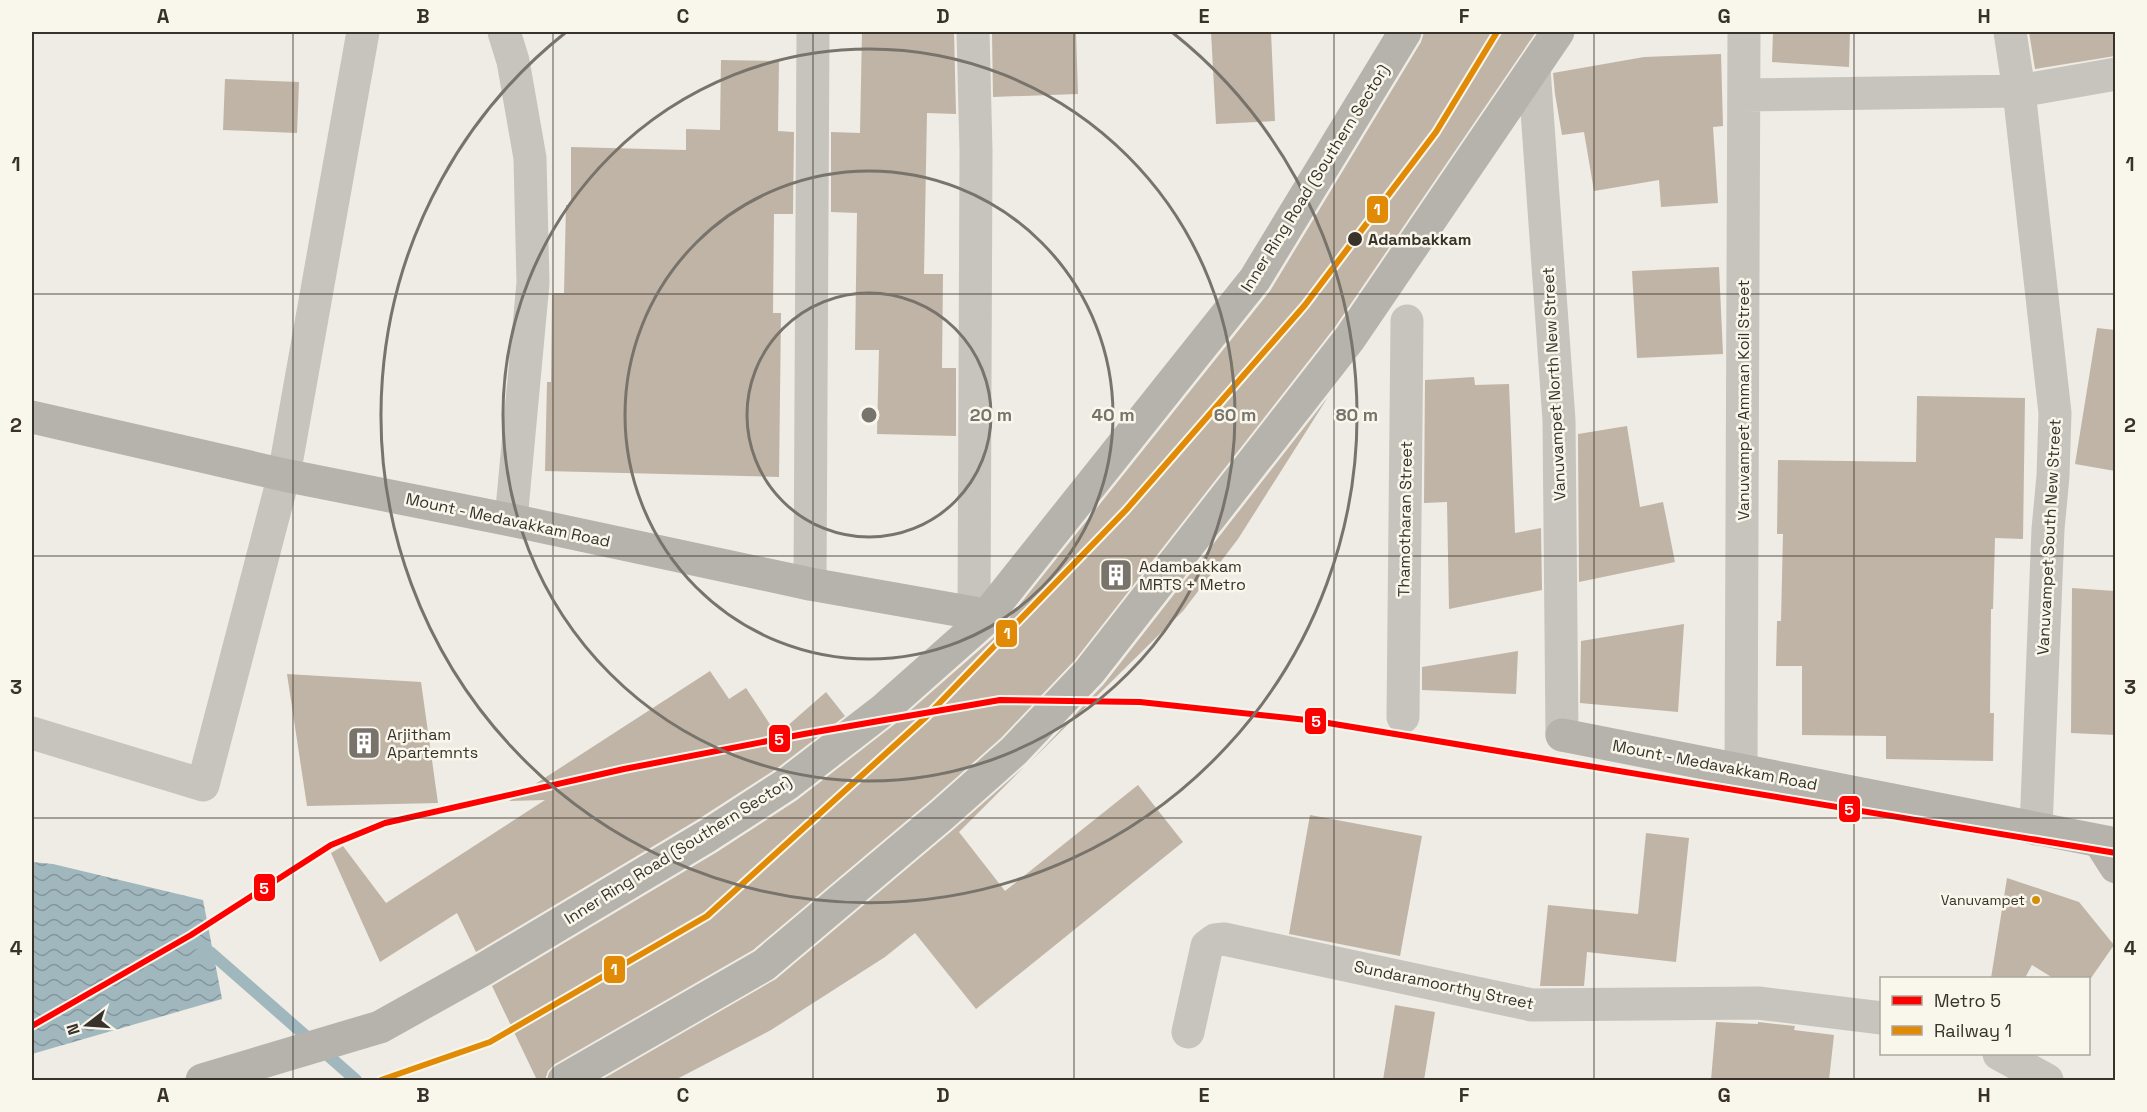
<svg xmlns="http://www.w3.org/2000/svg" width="2147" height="1112" font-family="'Space Grotesk',sans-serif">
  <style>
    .water { fill: url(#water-waves) }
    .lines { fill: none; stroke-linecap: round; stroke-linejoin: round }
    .stream { stroke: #a1b7be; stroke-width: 12 }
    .building { fill: #c0b4a6 }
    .street { stroke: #c7c4bd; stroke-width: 33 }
    .secondary { stroke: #b8b4ad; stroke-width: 33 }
    .primary { stroke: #b6b2ac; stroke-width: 33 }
    .rail-1-casing { stroke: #f9f6ec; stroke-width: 10 }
    .rail-1 { stroke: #e18a06; stroke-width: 6 }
    .metro-1-casing { stroke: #f9f6ec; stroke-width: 10 }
    .metro-1 { stroke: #f00; stroke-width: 6 }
    .grid { fill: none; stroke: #38322a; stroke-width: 1.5; stroke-opacity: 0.55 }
    .ring { fill: none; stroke: #78736b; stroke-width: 3 }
    .stop-dot { fill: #38322a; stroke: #f9f6ec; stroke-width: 2 }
    .bus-dot { fill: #d18f08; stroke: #f9f6ec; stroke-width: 2 }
    .labels { text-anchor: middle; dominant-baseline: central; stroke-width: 5; stroke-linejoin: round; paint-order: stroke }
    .bus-label { font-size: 14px; fill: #38322a; stroke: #f9f6ec; text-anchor: end }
    .street-label { font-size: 16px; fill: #38322a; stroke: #f9f6ec }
    .stop-label { font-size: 16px; font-weight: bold; fill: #38322a; stroke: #f9f6ec; text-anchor: start }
    .poi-label { font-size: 16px; fill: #38322a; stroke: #f9f6ec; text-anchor: start }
    .centre { fill: #78736b; stroke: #f9f6ec; stroke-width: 3 }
    .ring-label { font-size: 18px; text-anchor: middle; font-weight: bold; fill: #78736b; stroke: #f9f6ec; stroke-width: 5; stroke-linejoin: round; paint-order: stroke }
    .line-badge { stroke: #f9f6ec; stroke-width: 2 }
    .badge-label { font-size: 16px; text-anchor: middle; font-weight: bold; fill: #fff }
    .neatline { fill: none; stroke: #38322a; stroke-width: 2 }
    .grid-label { font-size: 20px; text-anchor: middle; font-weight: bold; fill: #38322a }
  </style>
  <defs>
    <pattern id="water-waves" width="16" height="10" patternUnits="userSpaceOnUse" patternTransform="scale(1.5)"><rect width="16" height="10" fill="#a1b7be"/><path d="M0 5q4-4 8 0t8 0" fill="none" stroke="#84959b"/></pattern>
  </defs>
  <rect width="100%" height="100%" fill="#eeece4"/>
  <path class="water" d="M32,862l21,2 150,36 19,99 -190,55z"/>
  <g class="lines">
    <path class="stream" d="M199,955l11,-3 146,128"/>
  </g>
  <path class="building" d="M862,32h92l2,82 -29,-1 -3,161h19l-1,94h14v68l-79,-2 2,-84h-24l2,-137 -26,-1v-80l29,1z
    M992,32h84l2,62 -85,3z
    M1211,32h60l4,89 -59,3z
    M1424,32h112l-201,295 -260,333 -74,78 -71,63 -177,149 -198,114 -7,7 -3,9h-8l-45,-94 225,-134 80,-52 98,-76 98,-86 277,-347 151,-249z
    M1773,32h77l-1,35 -77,-5z
    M2029,32h86v24l-80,13z
    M1721,54l2,72 -10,1 5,76 -57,4 -2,-27 -65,11 -10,-59 -22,3 -7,-41 -2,-21 91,-16z
    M721,60l58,1 -1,70 16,1 -1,82h-19l-1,99h8l-2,164 -234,-6 2,-89h4l1,-89h12l2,-88h5v-58l115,3v-21l34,1z
    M225,79l74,3 -2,51 -74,-3z
    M1719,267l4,87 -86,4 -5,-87z
    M2097,328l18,2v141l-40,-7z
    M1474,377l1,8 34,-1 6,149 26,-5 1,62 -93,19 -2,-107 -23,1 1,-123z
    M1917,396l108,2 -2,141 -28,-1 -2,71h-2l-1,104h4l-1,48 -107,-2v-23l-84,-1v-69h-26l1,-45h4l2,-87h-6l1,-74 138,2z
    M1328,397l-90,142 -55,72 -152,150 73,-77z
    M1627,426l13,81 23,-5 12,60 -96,20 -1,-148z
    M2072,588l43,3v144l-44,-2z
    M1684,624l-6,88 -98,-9 1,-62z
    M1518,651l-2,43 -94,-4v-23z
    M710,671l19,28 17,-11 31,47 49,-43 19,24 -69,53 -79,51 -221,132 -19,-39 -77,49 -49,-109 12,-7 43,57 159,-103 -36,1z
    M287,674l134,8 17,121 -131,3z
    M1024,767l-65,65 46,59 133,-106 45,57 -207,167 -61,-76 -30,24 -114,73 -96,50h-74l175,-101 178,-150z
    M1310,815l112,21 -22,120 -111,-22z
    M1646,833l43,5 -13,124 -89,-10 -3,34h-44l8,-81 90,9z
    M2007,878l72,24 35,43 -23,33h-38l-21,-13 -7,13h-34z
    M1395,1005l40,7 -11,68h-41z
    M1716,1022l42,2v-2l37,4 -1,4 40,5 -5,45h-118z"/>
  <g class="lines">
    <path class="street" d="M504,32l9,29 17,97 3,125 -22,237
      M973,32l3,119 -2,462
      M2010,32l9,59 36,322 -2,63 -5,53 -12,300
      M1534,69l25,351 3,315
      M1744,95l275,-4 97,-17
      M810,584l3,-552
      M1403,717l4,-396
      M32,733l171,52 81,-310 79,-443
      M1741,769l3,-737
      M1188,1032l19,-86 8,-6 9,-1 308,66 226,-2 124,15
      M1999,1054l48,26"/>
    <path class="secondary" d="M2100,842l16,25"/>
    <path class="primary" d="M32,417l252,58 227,45 299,64 164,29 6,11
      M1562,735l554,109
      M202,1080l178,-53 104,-58 223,-133 80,-52 96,-74 97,-86 275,-345 150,-247
      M564,1080l200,-115 178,-150 72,-64 75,-79 261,-334 208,-306"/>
    <defs>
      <path id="rail-1" d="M381,1080l109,-38 217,-126 219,-199 200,-207 179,-205 131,-173 61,-100"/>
    </defs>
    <use href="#rail-1" class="rail-1-casing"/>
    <use href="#rail-1" class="rail-1"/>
    <defs>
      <path id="metro-1" d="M32,1026l159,-91 140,-90 54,-22 239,-54 180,-35 196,-34 140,2 176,19 800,132"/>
    </defs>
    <use href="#metro-1" class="metro-1-casing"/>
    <use href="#metro-1" class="metro-1"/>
  </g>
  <path class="grid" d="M293,32v1048M553,32v1048M813,32v1048M1074,32v1048M1334,32v1048M1594,32v1048M1854,32v1048M32,294h2084M32,556h2084M32,818h2084"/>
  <g class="ring">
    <circle cx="869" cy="415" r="122"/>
    <circle cx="869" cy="415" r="244"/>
    <circle cx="869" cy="415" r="366"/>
    <path d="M1173 33A488 488 0 1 1 565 33"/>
  </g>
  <defs>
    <symbol id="building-square" viewBox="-11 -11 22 22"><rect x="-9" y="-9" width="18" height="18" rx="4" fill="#78736b" stroke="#f9f6ec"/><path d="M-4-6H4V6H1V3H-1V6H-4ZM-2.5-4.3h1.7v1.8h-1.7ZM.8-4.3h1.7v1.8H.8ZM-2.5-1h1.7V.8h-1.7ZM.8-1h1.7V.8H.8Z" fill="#fff"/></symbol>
  </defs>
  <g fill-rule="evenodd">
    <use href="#building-square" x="1097" y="556" width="38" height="38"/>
    <use href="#building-square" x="345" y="724" width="38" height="38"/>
  </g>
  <circle class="stop-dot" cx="1355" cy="239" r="8"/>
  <circle class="bus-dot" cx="2036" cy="900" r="5"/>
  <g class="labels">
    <g class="bus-label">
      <text x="2025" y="900">Vanuvampet</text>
    </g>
    <g class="street-label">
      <text transform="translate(1315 178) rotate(-58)">Inner Ring Road (Southern Sector)</text>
      <text transform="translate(1554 384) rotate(-93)">Vanuvampet North New Street</text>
      <text transform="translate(1743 400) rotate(-90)">Vanuvampet Amman Koil Street</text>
      <text transform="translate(1405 519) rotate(-89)">Thamotharan Street</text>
      <text transform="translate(508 520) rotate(12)">Mount - Medavakkam Road</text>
      <text transform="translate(2049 537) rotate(-87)">Vanuvampet South New Street</text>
      <text transform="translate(1715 765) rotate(11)">Mount - Medavakkam Road</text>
      <text transform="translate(678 850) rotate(-32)">Inner Ring Road (Southern Sector)</text>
      <text transform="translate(1444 985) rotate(12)">Sundaramoorthy Street</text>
    </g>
    <g class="stop-label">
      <text x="1368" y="239">Adambakkam</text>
    </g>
    <g class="poi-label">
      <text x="1139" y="566">Adambakkam<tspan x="1139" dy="18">MRTS + Metro</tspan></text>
      <text x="387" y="734">Arjitham<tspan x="387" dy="18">Apartemnts</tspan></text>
    </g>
  </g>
  <circle cx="869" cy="415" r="9" class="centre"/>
  <g class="ring-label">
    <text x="991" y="421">20 m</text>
    <text x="1113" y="421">40 m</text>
    <text x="1235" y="421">60 m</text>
    <text x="1357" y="421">80 m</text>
  </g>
  <g class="line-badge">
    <rect x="1366" y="195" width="23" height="29" rx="6" fill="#e18a06"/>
    <rect x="995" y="619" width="23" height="29" rx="6" fill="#e18a06"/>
    <rect x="1304" y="707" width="23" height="28" rx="6" fill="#f00"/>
    <rect x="768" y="724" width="23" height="29" rx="6" fill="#f00"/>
    <rect x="1838" y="795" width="23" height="28" rx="6" fill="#f00"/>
    <rect x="253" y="873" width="23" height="29" rx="6" fill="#f00"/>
    <rect x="603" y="955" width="23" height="29" rx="6" fill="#e18a06"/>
  </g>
  <g class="badge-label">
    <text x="1377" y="215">1</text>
    <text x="1007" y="639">1</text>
    <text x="1316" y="727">5</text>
    <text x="779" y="745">5</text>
    <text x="1849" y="815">5</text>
    <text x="264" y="894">5</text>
    <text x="614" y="975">1</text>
  </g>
  <rect width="2147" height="1112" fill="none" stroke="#f9f6ec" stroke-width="66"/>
  <rect x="1880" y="977" width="210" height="78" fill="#f9f6ec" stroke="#aca89e" stroke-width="1.5"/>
  <rect x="1892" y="996" width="30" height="9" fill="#ff0000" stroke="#aca89e" stroke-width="1.5"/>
  <text x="1934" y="1007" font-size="18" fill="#38322a">Metro 5</text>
  <rect x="1892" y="1026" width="30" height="9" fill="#e18a06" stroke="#aca89e" stroke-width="1.5"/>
  <text x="1934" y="1037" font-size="18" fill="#38322a">Railway 1</text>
  <g transform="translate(87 1025) rotate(253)" stroke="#f9f6ec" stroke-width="4.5" paint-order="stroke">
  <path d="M0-4.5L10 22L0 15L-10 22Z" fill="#38322a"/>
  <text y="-9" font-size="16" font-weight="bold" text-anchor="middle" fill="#38322a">N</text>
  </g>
  <rect x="33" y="33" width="2081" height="1046" class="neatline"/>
  <g class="grid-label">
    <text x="163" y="23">A</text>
    <text x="423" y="23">B</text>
    <text x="683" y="23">C</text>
    <text x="943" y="23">D</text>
    <text x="1204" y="23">E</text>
    <text x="1464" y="23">F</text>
    <text x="1724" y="23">G</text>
    <text x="1984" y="23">H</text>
    <text x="16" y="171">1</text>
    <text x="2130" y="171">1</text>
    <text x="16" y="432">2</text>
    <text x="2130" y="432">2</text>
    <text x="16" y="694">3</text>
    <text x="2130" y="694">3</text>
    <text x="16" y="955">4</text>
    <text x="2130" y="955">4</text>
    <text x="163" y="1102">A</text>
    <text x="423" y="1102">B</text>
    <text x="683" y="1102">C</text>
    <text x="943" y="1102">D</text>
    <text x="1204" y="1102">E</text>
    <text x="1464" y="1102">F</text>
    <text x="1724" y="1102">G</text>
    <text x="1984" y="1102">H</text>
  </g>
</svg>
